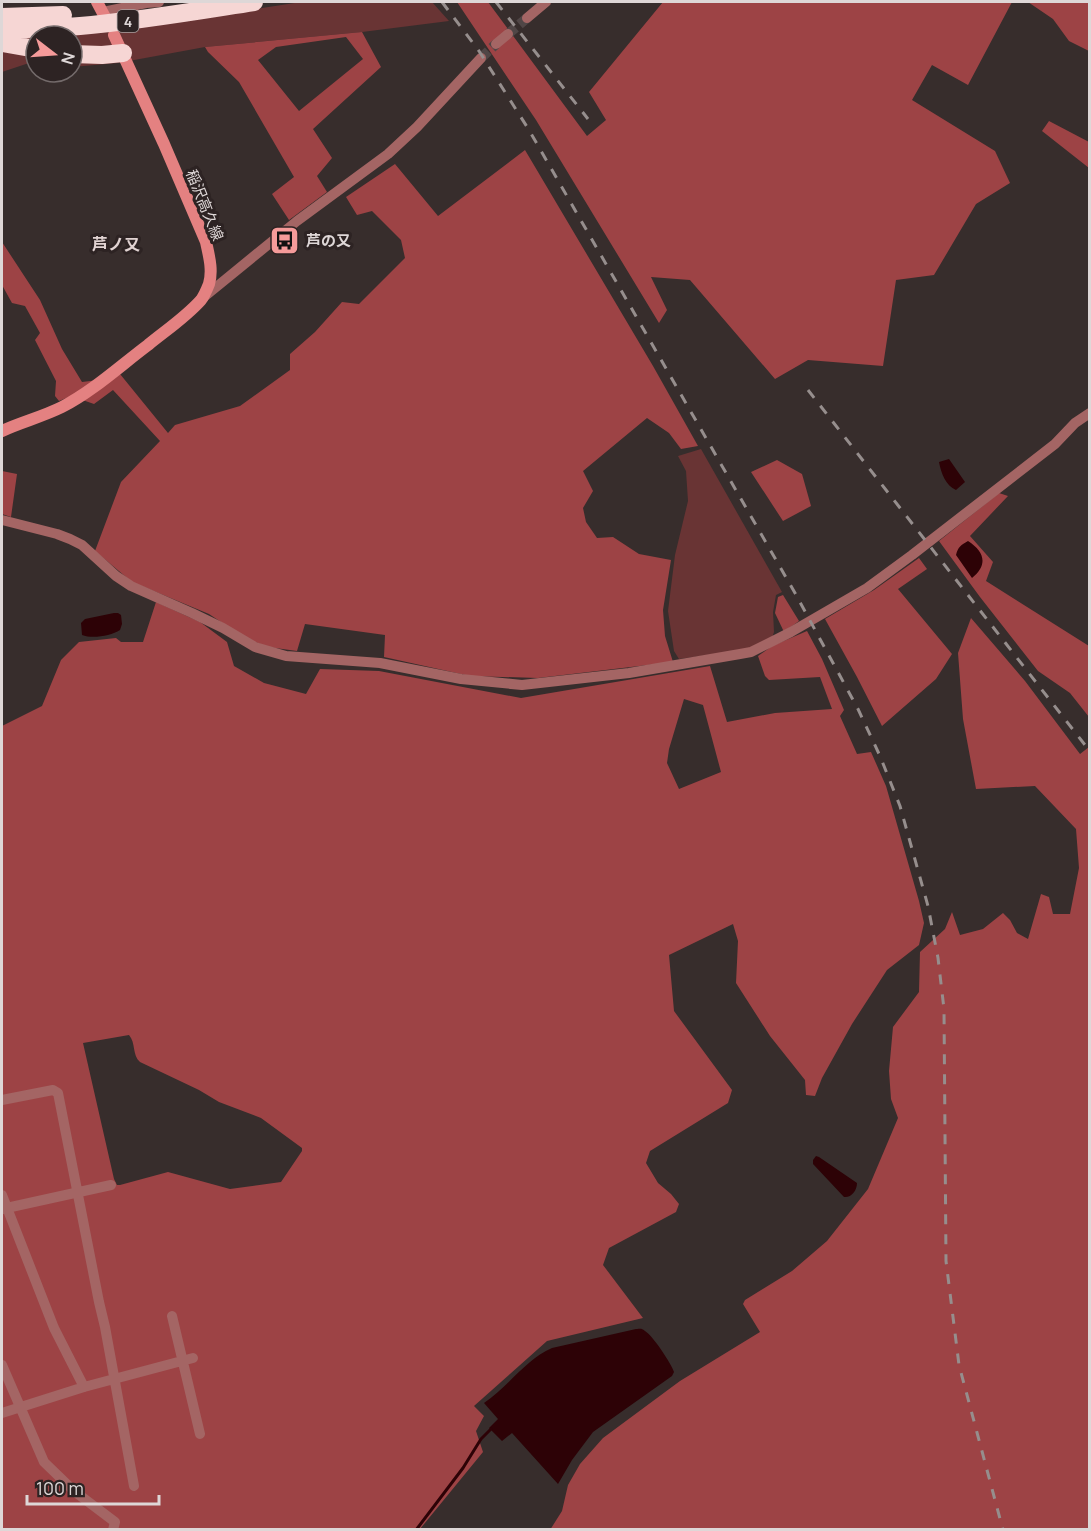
<svg xmlns="http://www.w3.org/2000/svg" width="1091" height="1531" font-family="Manrope,'Noto Sans JP',sans-serif">
  <style>
    .green { fill: #693434 }
    .forest { fill: #9d4345; fill-rule: evenodd }
    .water { fill: #2d0206 }
    .lines { fill: none; stroke-linecap: round; stroke-linejoin: round }
    .stream { stroke: #2d0206; stroke-width: 3 }
    .street-tunnel { stroke: #504646; stroke-width: 10; stroke-dasharray: 10 5; stroke-linecap: butt }
    .street { stroke: #a46564; stroke-width: 10 }
    .secondary { stroke: #e48181; stroke-width: 12 }
    .highway { stroke: #f6d6d4; stroke-width: 18 }
    .rail { stroke: #968e8d; stroke-width: 3; stroke-dasharray: 10 10; stroke-linecap: butt }
    .labels { text-anchor: middle; dominant-baseline: central; stroke-width: 6; stroke-linejoin: round; paint-order: stroke }
    .shield { fill: #2d2323; stroke: #a9a1a1; stroke-width: 1.5 }
    .shield-label { font-size: 14px; font-weight: bold; fill: #ded7d7 }
    .street-label { font-size: 15px; fill: #ded7d7; stroke: #2d2323 }
    .poi-label { font-size: 15px; font-weight: bold; fill: #ded7d7; stroke: #2d2323; text-anchor: start }
    .neighbourhood-label { font-size: 16px; font-weight: bold; fill: #e1d3d2; stroke: #2d2323 }
  </style>
  <rect width="100%" height="100%" fill="#372d2c"/>
  <path class="green" d="M301,2h131l17,19 -87,11 -157,15 -87,16 -46,4v-31h-36v28h-10l-24,8v-37l241,-24z
    M701,449l81,143 -6,3 -3,17 1,20 -2,6 -22,11 -71,10 -5,-8 -6,-40 7,-56 13,-54 -2,-30 -8,-15z"/>
  <path class="forest" d="M457,2h31l99,134 19,-16 -17,-28 74,-90h349l-44,83 -36,-20 -20,35 83,51 15,32 -34,21 -42,71 -38,5 -13,86 -75,-6 -33,19 -85,-99 -39,-3 16,33 -8,13 -123,-203z
    M1028,2h61v49l-20,-10 -16,-22z
    M362,32l19,35 -68,62 19,29 -15,18 10,16 -38,28 -17,-26 22,-17 -55,-95 -31,-30 -3,-5zM346,37l17,22 -64,52 -41,-51 18,-13z
    M1049,121l40,21v26l-47,-37z
    M525,150l128,216 45,80 -17,3 -12,-16 -22,-15 -64,53 10,20 -10,17 3,14 11,16 16,-1 26,17 32,6 -8,50 2,26 8,26 -135,16 -68,-2 -86,-19 1,-22 -80,-11 -8,27 -29,-4 -23,-9 -36,-24 -77,-32 -37,-31 26,-69 39,-41 -47,-51 -19,14 -23,-8 -12,5 -4,-5 1,-15 -21,-41 5,-7 -15,-27 -13,-3 -10,-18v-43l38,58 22,49 20,33 33,-4 5,-4 48,59 7,-8 65,-19 50,-36v-16l25,-22 27,-30 17,2 46,-46 -4,-18 -29,-29 -15,4 -11,-18 49,-33 43,52z
    M777,460l25,14 9,32 -28,15 -32,-49z
    M2,471l15,3 -6,43 -9,-3z
    M999,493l9,3 -38,40 23,26 -7,19 103,65v71l-19,-24 -32,-22 -58,-74 -41,-56z
    M919,558l8,11 -29,20 54,65 -16,25 -54,47 -25,-49 -32,-58 49,-29z
    M783,595l16,26 -15,11 -9,-19 3,-16z
    M156,602l44,20 27,20 7,24 30,17 42,11 14,-25 59,2 142,27 189,-32 17,56 48,-9 57,-4 -12,-32 -51,3 -4,-4 -7,-20 14,-10 35,-15 15,28 22,51 -4,6 17,38 14,-2 15,34 33,115 5,22 -5,22 -32,25 -35,54 -30,54 -7,18 -9,-1 -1,-15 -35,-44 -34,-53 2,-42 -5,-17 -64,31 5,56 58,79 -4,13 -78,48 -4,12 12,20 13,11 8,10 -3,8 -67,36 -6,17 40,53 -96,23 -73,65 10,10 -8,15 7,21 -63,77 -418,1v-804l40,-20 19,-46 18,-18 37,-4 5,4h22zM684,699l19,6 18,67 -42,17 -12,-26 2,-14zM129,1035c7,8 3,20 11,27l59,28 20,12 42,16 41,30v3l-21,31 -51,7 -62,-17 -48,13h-3l-3,-6 -31,-136z
    M971,618l54,63 55,73 9,-7v782l-539,1 12,-19 6,-26 12,-21 23,-26 77,-57 80,-49 -17,-28 2,-4 47,-29 35,-30 41,-52 30,-71 -7,-19 -2,-28 4,-44 26,-35 1,-40 25,-23 7,-17 8,23 23,-6 20,-16 7,7 7,13 11,6 13,-45 8,3 4,17h17l9,-46 -3,-39 -41,-43 -59,3 -13,-70 -5,-66z"/>
  <path class="water" d="M949,459l16,23 -9,8c-10,-4 -15,-17 -17,-28z
    M968,541c17,11 20,24 4,37l-16,-23c2,-8 5,-10 12,-14z
    M114,613h4l3,2 1,9 -2,6c-9,6 -28,9 -38,5l-1,-12 4,-4z
    M816,1156l3,1 38,26c0,8 -6,15 -13,14l-31,-33v-4z
    M636,1329c5,0 5,-1 9,2 8,5 26,32 29,41l-2,4 -79,56 -21,28 -14,24 -46,-51 -10,8 -13,-13 9,-9 -14,-16c24,-16 42,-44 68,-55z"/>
  <g class="lines">
    <path class="stream" d="M416,1530l47,-62 18,-29 10,-10"/>
    <path class="street-tunnel" d="M508,34l19,-16
      M481,58l15,-14"/>
    <path class="street" d="M103,12l43,-9 13,-1
      M527,18l19,-16
      M496,44l12,-10
      M204,297l93,-76 91,-67 29,-27 64,-69
      M2,520l55,14 13,5 12,6 34,31 15,10 61,27 31,15 32,19 31,9 94,7 81,16 61,6 107,-12 111,-19 11,-2 40,-20 76,-44 45,-33 143,-111 20,-21 15,-10
      M2,1100l51,-10 5,3 41,209 6,25 29,159
      M2,1195l52,133 30,59
      M2,1209l109,-24
      M172,1316l28,118
      M2,1365l42,97 30,29 41,31 -2,8
      M2,1413l82,-26 109,-29"/>
    <path class="secondary" d="M97,2l9,17
      M2,431c19,-9 40,-14 60,-24 31,-16 58,-41 86,-62 17,-14 38,-28 53,-45 3,-4 6,-11 8,-16 4,-14 0,-28 -3,-42l-42,-98 -50,-109"/>
    <path class="highway" d="M2,17l61,-2
      M2,29c26,1 52,-1 78,-3 58,-5 116,-15 174,-24
      M2,43l34,6
      M72,54l30,1 21,-2"/>
    <path class="rail" d="M442,2l37,49 50,79 266,463 63,116 22,47 20,50 28,100 10,52 6,51 2,252 13,104 44,165
      M496,2l92,117
      M808,390l277,355"/>
  </g>
  <defs>
    <symbol id="bus-square" viewBox="-11 -11 22 22"><rect x="-9" y="-9" width="18" height="18" rx="4" fill="#f59b9a" stroke="#2d2323"/><path d="M-5-6H5V4H4V6H2V4H-2V6H-4V4H-5ZM-3.5-4V0h7V-4ZM-3.5 1.2v1.5H-2V1.2ZM2 1.2v1.5H3.5V1.2Z" fill="#111"/></symbol>
  </defs>
  <g fill-rule="evenodd">
    <use href="#bus-square" x="268" y="224" width="33" height="33"/>
  </g>
  <g class="labels">
    <rect class="shield" x="117.5" y="10" width="21" height="22" rx="4.5"/>
    <g class="shield-label">
      <text x="128" y="21">4</text>
    </g>
    <g class="street-label">
      <text transform="translate(205 205) rotate(68)">稲沢高久線</text>
    </g>
    <g class="poi-label">
      <text x="306" y="240">芦の又</text>
    </g>
    <g class="neighbourhood-label">
      <text x="116" y="244">芦ノ又</text>
    </g>
  </g>
  <rect width="1091" height="1531" fill="none" stroke="#ded7d7" stroke-width="6"/>
  <g transform="translate(54 54) rotate(107)"><circle r="28" fill="#2d2323" stroke="#746b6b" stroke-width="1.5"/>
  <path d="M0-4.5L10 22L0 15L-10 22Z" fill="#f59b9a"/>
  <text y="-9" font-size="16" font-weight="bold" text-anchor="middle" fill="#ded7d7">N</text>
  </g>
  <path d="M27 1495v9h132v-9" fill="none" stroke="#ded7d7" stroke-width="3"/>
  <text x="36" y="1495" font-size="18" fill="#ded7d7" stroke="#2d2323" stroke-width="4.5" paint-order="stroke">100 m</text>
</svg>
